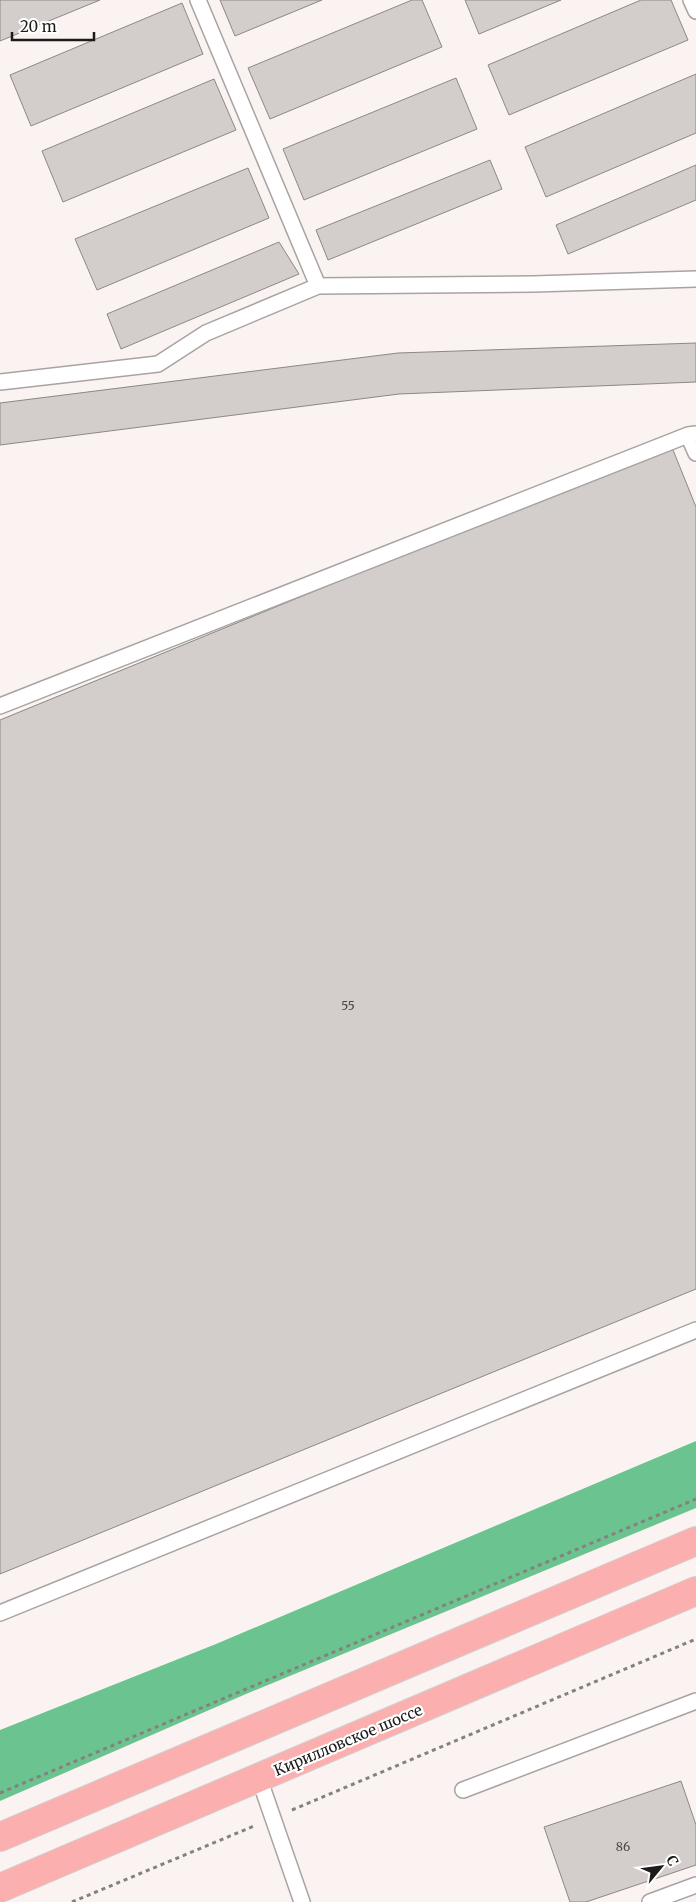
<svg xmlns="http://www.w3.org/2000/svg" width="696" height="1902" font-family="Merriweather,serif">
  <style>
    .forest { fill: #6bc48f }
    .building { fill: #d3cdcb; stroke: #8d8785 }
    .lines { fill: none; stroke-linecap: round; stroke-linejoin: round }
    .service-casing { stroke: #a9a3a1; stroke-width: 18 }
    .primary-casing { stroke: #d2d2d1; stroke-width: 30 }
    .path { stroke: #85817f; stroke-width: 3; stroke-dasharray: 4 4; stroke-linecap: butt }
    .service { stroke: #fff; stroke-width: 15 }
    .primary { stroke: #fbafaf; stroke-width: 28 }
    .labels { text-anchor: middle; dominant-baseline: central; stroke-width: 4.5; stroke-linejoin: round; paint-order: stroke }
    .number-label { font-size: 12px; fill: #4b4847 }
    .street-label { font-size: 15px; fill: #1e1c1b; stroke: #fff }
  </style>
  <rect width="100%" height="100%" fill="#faf3f1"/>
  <path class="forest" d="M696,1441v67l-450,186 -246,107v-71l216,-86z"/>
  <path class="building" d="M0,0h100l-100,41z
    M220,0h102l-87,36z
    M412,0h10l20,47 -172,72 -22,-51z
    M465,0h96l-82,34z
    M641,0h30l17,40 -179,75 -21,-50z
    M182,3l21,51 -172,72 -21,-51z
    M696,74v59l-150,64 -21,-50z
    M456,78l21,51 -173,71 -21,-51z
    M214,79l22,51 -173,72 -21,-51z
    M490,160l12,29 -174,71 -12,-30z
    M696,165v35l-128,54 -12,-29z
    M248,168l21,50 -172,72 -22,-51z
    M279,242l20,32 -178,75 -14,-35z
    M696,343v39l-297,12 -399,51v-42l398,-50z
    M671,445l25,62v782l-696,285v-854z
    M681,1781l15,44v40l-110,37h-16l-26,-75z"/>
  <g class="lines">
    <defs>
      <path id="service" d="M198,0l120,286 215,-2 163,-5
        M691,0l5,11
        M0,382l158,-18 48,-31 112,-47
        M688,435l8,18
        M0,706l688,-271 8,-1
        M0,1613l696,-283
        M259,1778l43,124
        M463,1790l233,-89
        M650,1902l46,-17"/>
      <path id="primary" d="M0,1837l696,-296
        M0,1888l696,-297"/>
    </defs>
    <use href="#service" class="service-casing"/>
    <use href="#primary" class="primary-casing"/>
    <path class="path" d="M0,1793l696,-294
      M292,1810l404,-171
      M72,1902l182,-76"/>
    <use href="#service" class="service"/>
    <use href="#primary" class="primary"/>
  </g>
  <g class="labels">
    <g class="number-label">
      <text x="348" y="1005">55</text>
      <text x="623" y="1846">86</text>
    </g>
    <g class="street-label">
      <text transform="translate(348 1740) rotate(-23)">Кирилловское шоссе</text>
    </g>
  </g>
  <g transform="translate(661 1867) rotate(61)" stroke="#ffffff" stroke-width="4" paint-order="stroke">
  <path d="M0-4L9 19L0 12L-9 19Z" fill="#1e1c1b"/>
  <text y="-8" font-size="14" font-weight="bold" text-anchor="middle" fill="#1e1c1b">С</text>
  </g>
  <path d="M12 32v8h82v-8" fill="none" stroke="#1e1c1b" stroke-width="2.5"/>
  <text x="20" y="32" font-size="15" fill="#1e1c1b" stroke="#ffffff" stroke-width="4" paint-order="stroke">20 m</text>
</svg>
